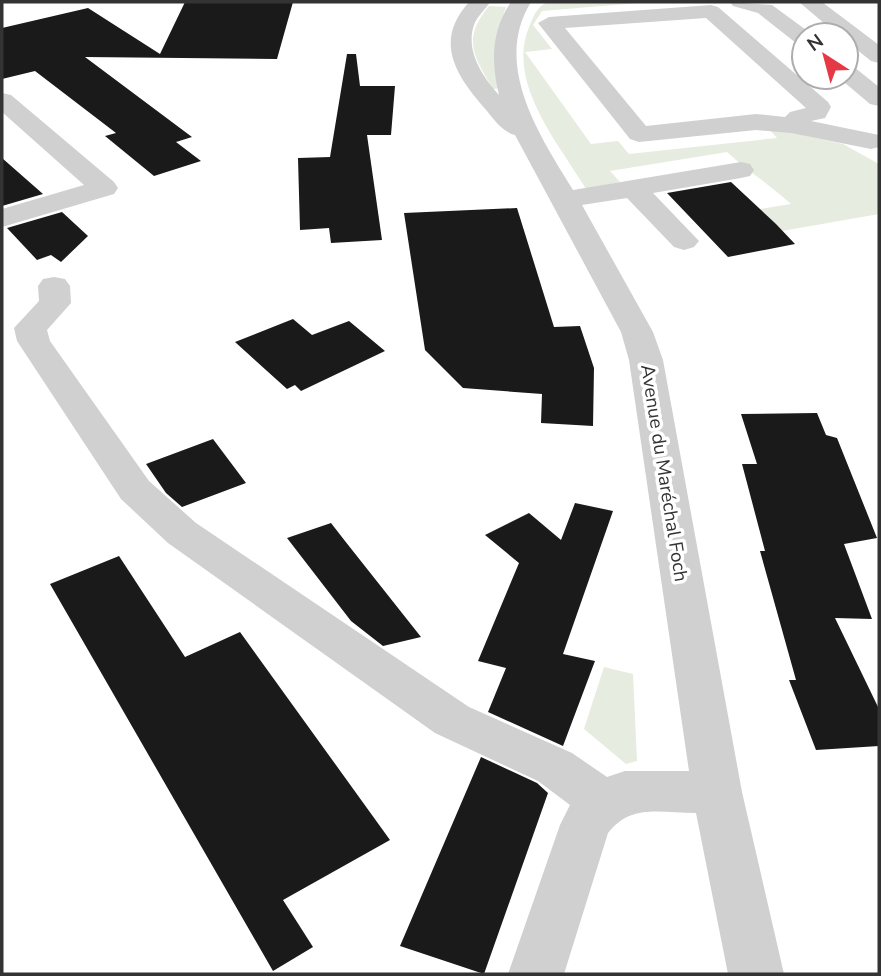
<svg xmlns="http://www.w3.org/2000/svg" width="881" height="976" font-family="'Nunito Sans',sans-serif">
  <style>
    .green { fill: #e6ecdf }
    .building { fill: #1a1a1a }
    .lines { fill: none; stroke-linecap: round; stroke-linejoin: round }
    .minor { fill: #d0d0d0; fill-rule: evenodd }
    .labels { text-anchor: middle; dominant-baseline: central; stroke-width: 7; stroke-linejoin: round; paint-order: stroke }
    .street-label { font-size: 19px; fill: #333; stroke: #fff }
  </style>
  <rect width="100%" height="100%" fill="#fff"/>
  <path class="green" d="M548,2h102l-108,9 -9,14 19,24 -27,3 66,92 27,-3 11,13 148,-16 -10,-11 76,17 36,20v50l-97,17 -22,-22 31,-5c-21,-19 -43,-33 -64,-52l-117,19 10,11 -34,7c-27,-45 -80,-106 -57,-162 5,-11 7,-20 19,-25z
    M489,6l17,1 -5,15v66l-8,1c-20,-34 -31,-50 -4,-83z
    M604,667l29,7 4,87 -11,3 -42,-35z"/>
  <path class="building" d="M185,2h108l-16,57 -192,-2 107,80 -16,5 25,19 -47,15 -49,-40 11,-3 -81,-62 -33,8v-51l86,-20 72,46z
    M347,54h9l4,32h35l-4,49h-24l15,105 -51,3 -2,-15 -29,2 -2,-72 32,-1z
    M2,158l41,36 -41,12z
    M731,182l45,42 19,20 -67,13 -61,-64z
    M517,208l37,119 26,-1 14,42 -1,58 -52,-3 1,-29 -79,-6 -38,-38 -21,-137z
    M62,212l26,24 -27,26 -10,-7 -14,5 -30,-32z
    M293,319l19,16 37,-14 36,30 -84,40 -6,-6 -8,4 -52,-47z
    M817,413l9,22 11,3 40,100 -33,6 28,75 -37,-1 44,91v37l-63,4 -27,-70h7l-36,-129h5l-23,-87h15l-16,-50z
    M213,439l33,44 -64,24 -16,-14 -20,-29z
    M575,503l38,8 -50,143 32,7 -32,85 -75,-34 18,-44 -28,-7 41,-98 -34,-28 44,-22 32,27z
    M331,523l14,18 76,96 -38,9 -32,-25 -64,-83z
    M119,556l66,101 55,-25 150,208 -107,60 30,47 -40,24 -223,-387z
    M481,757l56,26 11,10 -64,181 -84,-28z"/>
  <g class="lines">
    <path class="minor" d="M469,2h21c-5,8 -13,14 -16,23 -9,26 9,52 25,70 -8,-33 -8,-64 12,-93h20c-39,63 9,134 42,188l168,-28 9,2 4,6 -4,6 -9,2 -88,15 46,48 -5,6 -10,3 -10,-3 -47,-49 -45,7 71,127 10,28 79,432 42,182h-56l-32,-161c-35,0 -65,-10 -88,20l-44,141h-56l52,-149 10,-20 -32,-24 -103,-48 -267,-190 -47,-44 -104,-158 -3,-13 25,-27 -1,-15 5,-7 11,-2 11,2 5,7 1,17 -24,27 3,11 99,140 47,42 273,184 103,46 35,24 18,-6h64l-60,-411 -8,-28 -106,-197c-12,-3 -20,-14 -28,-24 -31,-35 -54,-69 -18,-109z
      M730,2l42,3 41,30h-9v10l-8,-2 -38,-30 -25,-7z
      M799,2h23l57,43v18l-8,-2 -25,-20v-6h-8z
      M711,5l7,2 110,95 3,5 -6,11 -14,3 68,14v12l-8,2 -80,-16 -35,-3 -117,12 -9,-3 -92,-116 11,-6zM706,18l100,90 -16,4 -5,5 -29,-3 -110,12 -81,-98z
      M846,65l8,2 25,20v19l-9,-2 -32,-27h8z
      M2,93l9,2 103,87 4,6 -4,6 -112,33v-18l82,-24 -82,-73z"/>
  </g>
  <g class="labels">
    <g class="street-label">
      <text transform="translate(664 473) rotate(81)">Avenue du Maréchal Foch</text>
    </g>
  </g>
  <rect width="881" height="976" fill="none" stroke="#333333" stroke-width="7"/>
  <g transform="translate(825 56) rotate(324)"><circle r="33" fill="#ffffff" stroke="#adadad" stroke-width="2"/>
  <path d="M0-5L12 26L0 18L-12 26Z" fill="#e63946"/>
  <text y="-10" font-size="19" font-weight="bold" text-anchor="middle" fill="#333333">N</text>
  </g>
</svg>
